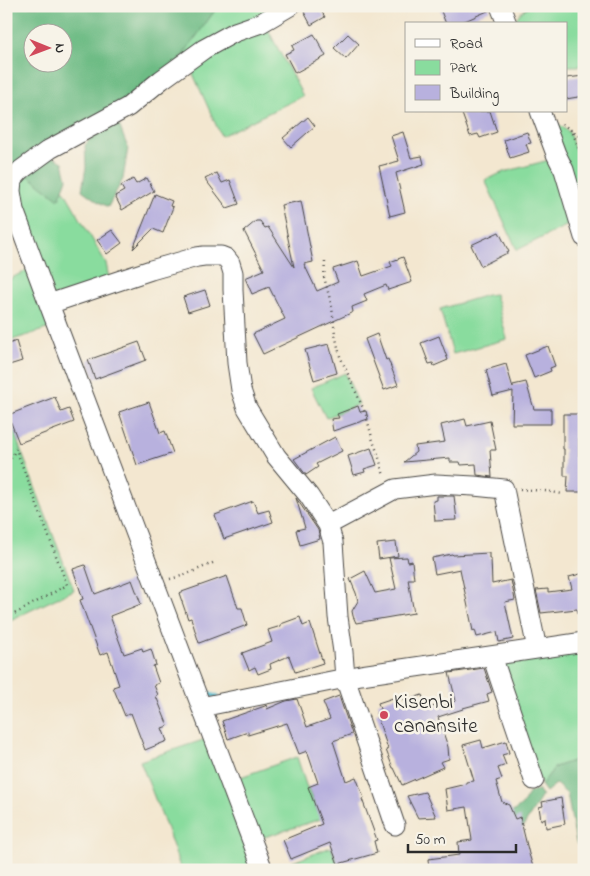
<svg xmlns="http://www.w3.org/2000/svg" width="590" height="876" font-family="'Indie Flower',sans-serif">
  <style>
    .green { fill: #89dc9e; stroke: #5a8464 }
    .forest { fill: #6ebc85; stroke: #4c7458; fill-rule: evenodd }
    .lines { fill: none; stroke-linecap: round; stroke-linejoin: round }
    .stream { stroke: #53bcd0; stroke-width: 4.5 }
    .building { fill: #b8b1de }
    .minor-casing { stroke: #494744; stroke-width: 21 }
    .path { stroke: #494744; stroke-width: 2.5; stroke-dasharray: 1 4; stroke-linecap: butt }
    .minor { stroke: #fff; stroke-width: 19 }
    .poi-dot { fill: #d1495b; stroke: #f7f3e8; stroke-width: 2 }
    .labels { text-anchor: middle; dominant-baseline: central; stroke-width: 5; stroke-linejoin: round; paint-order: stroke }
    .poi-label { font-size: 21px; fill: #2b2b2b; stroke: #f7f3e8; text-anchor: start }
  </style>
  <rect width="100%" height="100%" fill="#f7f3e8"/>
  <filter id="ink" filterUnits="userSpaceOnUse"><feTurbulence type="fractalNoise" baseFrequency=".02" numOctaves="2"/><feDisplacementMap in="SourceGraphic" scale="10" xChannelSelector="R" yChannelSelector="G"/><feConvolveMatrix kernelMatrix="1 2 1 2 8 2 1 2 1" color-interpolation-filters="sRGB"/></filter>
  <filter id="wash" filterUnits="userSpaceOnUse"><feTurbulence type="fractalNoise" baseFrequency=".0096" numOctaves="4" result="noise"/><feDisplacementMap in="SourceGraphic" scale="20" xChannelSelector="R" yChannelSelector="G"/><feGaussianBlur stdDeviation="1.12" result="paint"/><feColorMatrix in="noise" values="0 0 0 0 0 0 0 0 0 0 0 0 0 0 0 0 0 1.4 0 .05"/><feComposite in="paint" operator="in"/></filter>
  <g filter="url(#wash)">
    <rect width="100%" height="100%" fill="#f3e7d0"/>
    <path class="green" d="M218,6h63l-106,60z
      M529,6h55v60h-18v-42h-51l-1,-3 7,-9z
      M266,26l37,70 -82,40 -27,-60 -4,-11z
      M543,113l26,19 5,15 10,20v48z
      M46,159l60,104 3,16 -57,19 -39,-107 4,-13z
      M549,160l4,2 19,61 -55,27 -32,-70 19,-8z
      M31,268l22,59 -47,15v-61z
      M495,294l12,45 -54,15 -13,-45 47,-14z
      M345,373l14,31 -33,14 -15,-30z
      M6,411l68,179 -68,32z
      M584,648v109l-29,10 -14,18 -42,-124z
      M209,738l49,132h-77l-14,-41 -27,-68z
      M297,757l9,28 15,34 -66,21 -23,-60z
      M331,847l9,23h-68z"/>
    <path class="forest" d="M6,6h212l-43,60 -169,123zM32,32h30v30h-30z
      M103,124l16,1 9,23 -5,31 -15,28 -11,-6 -15,-11 4,-23 -1,-22z
      M48,154l15,8 4,17 -8,20 -33,-25z
      M584,757v99l-8,-14 -9,-48 -11,-10 -10,8 -5,-7 14,-18z
      M538,790l4,6 -19,31 -20,7 7,-20 12,-9 8,-13z"/>
    <g class="lines">
      <path class="stream" d="M202,686c3,6 9,11 15,10"/>
    </g>
    <g id="blocks">
      <path class="building" d="M315,6h3l7,11 -14,8 -7,-13z
        M439,6h50l1,4 -32,14h-12z
        M314,34l12,22 -31,17 -10,-19 9,-4 -2,-4z
        M348,34l11,10 -13,15 -12,-11z
        M584,76v20l-18,3v-21z
        M461,111h29l7,21 -17,6 -2,-4 -8,2z
        M308,117l7,9 -24,21 -8,-9z
        M403,132l8,26 11,-2 2,8 -28,9 9,39 -15,4 -11,-50 20,-5 -8,-25z
        M527,132l4,11 -5,1 3,8 -19,6 -6,-18z
        M217,173l5,10 8,-3 9,24 -12,4 -22,-29z
        M147,178l7,13 -32,19 -7,-14 9,-5 -3,-5 12,-7 3,5z
        M155,194l17,7 -2,5 3,1 -10,26 -10,-4 -20,20z
        M301,201l12,61 -9,2 13,27 21,-9 -5,-13 25,-8 5,15 29,-10 -2,-4 13,-5 9,25 -24,8 -2,-5 -22,9 3,7 -15,6 1,5 -90,42 -10,-20 32,-15 -16,-32 -17,7 -7,-16 19,-8 -20,-39 12,-10h4l5,7 3,-1 26,40 -13,-62z
        M112,230l10,13 -15,11 -10,-14z
        M499,232l10,20 -28,14 -10,-21z
        M205,290l5,15 -22,7 -5,-15z
        M377,334l9,26 2,-1 10,26 -14,5 -19,-51z
        M439,336l9,24 -14,6 -1,-3 -4,1 -8,-21z
        M16,341l6,20 -16,5v-21z
        M139,342l7,18 -51,19 -7,-19z
        M329,344l8,29 -23,7 -9,-30z
        M548,346l7,20 -5,2 1,3 -17,7 -9,-23z
        M506,364l7,24v-3l13,-3 8,27h17v15h-39l1,-33 -20,5 -7,-26z
        M55,397l6,15 8,-3 5,13 -55,21 -11,-28z
        M149,402l11,31 5,-2 8,22 -36,12 -18,-53z
        M358,406l2,6 6,-1 2,8 -35,12 -2,-12 8,-1 -2,-4z
        M563,414h16v42h4v36h-16l1,-16h-4v-27h-1z
        M465,419l2,7 23,-5 6,29h-6l2,27 -15,-2 -1,-11 -15,1 -1,-3h-10v-4l-46,4 12,-10 -1,-6 30,-4 -4,-17z
        M335,437l7,14 -26,13 2,3 -12,8 -12,-16z
        M371,448l6,17 -13,4 1,3 -11,3 -6,-19z
        M437,496h17l3,24 -22,1 -2,-20 4,-1z
        M296,498l22,32 2,9 -20,6 -4,-15 9,-2z
        M253,501l5,12 11,-3 4,12 -49,17 -9,-24z
        M396,542l2,14 -19,3 -2,-15z
        M489,553v5h2l1,26 19,-4 4,20 -10,2 8,37 -14,3 -2,-10 -20,5 -2,-7 -2,1 -13,-62 -25,5 -3,-16 20,-4 1,1z
        M407,557l1,5 4,-1 2,18h-6l6,34 -58,10 -3,-7 -1,-5 6,-10 -2,-8 -6,-14 15,-8 10,22 21,-4 -7,-31z
        M85,565l10,29 37,-14 9,24 -31,12 14,38 18,-6 1,4 8,-3 5,16 -3,1 6,17 -5,2 4,10 -2,1 12,30 -6,2 5,13 -22,9 -14,-37 -6,3 -12,-29 6,-2 -11,-33 -8,3 -20,-55 3,-1 -10,-30z
        M584,573v45l-4,1 -3,-10 -36,4 -5,-23 12,-1v3l24,-3 -3,-12z
        M227,576l11,32h4l5,17 -48,18 -8,-25 -3,1 -9,-26z
        M300,617l3,9 7,-3 13,40 -28,9 -6,-16 -19,8 1,5 -13,5 -3,-7 -6,3 -7,-17 30,-11 -4,-12 13,-4v-2z
        M484,668l8,24 -5,2 2,7 -26,7v1l-25,8 10,30 1,12 -9,3 3,5 -41,18 -8,-17h-1l-7,-18 2,-1 -12,-36 5,-1 -3,-9 24,-8 2,6 18,-6 5,13 29,-7 -7,-28z
        M339,696l13,38 -19,7 13,40 10,-4 8,21 -2,1 15,41 -3,1 3,12 -39,11 -8,-21 -39,16 -8,-19 39,-16 -14,-37 10,-4 -11,-32 -8,3 -12,-31 -39,12v-3l-20,7 -6,-18 43,-15 1,-1 1,4 19,-8 11,-2 10,28 23,-8 -7,-17z
        M481,740l2,8 23,-7 3,12 -7,2 4,10 -8,3 4,11 -6,2 6,21 7,3 6,14 5,-2 9,37 5,16h-105l-1,-11 31,-4 -1,-13 14,-2 -5,-33 -19,3 -3,-21 21,-5v-2l8,-1 -11,-36z
        M425,792l11,25 -18,1 -11,-22z
        M561,798l4,26 -19,4 -1,-10 -4,2 -2,-13 4,-1 -1,-4z"/>
    </g>
  </g>
  <g filter="url(#ink)">
    <use href="#blocks" fill-opacity="0" stroke="#494744" stroke-width="1"/>
    <g class="lines">
      <defs>
        <path id="minor" d="M500,6l7,18
          M540,111l16,43 8,16 20,67
          M49,304l102,-34 46,-13 7,-1h17l5,2 4,5 3,10v17l4,73 4,27 6,18 29,48 33,40 19,29 5,17 5,75 5,35 2,26 50,147
          M328,525l67,-36 41,-5 38,2 30,3 33,160
          M492,656l42,124
          M201,707l160,-32 223,-33
          M263,870l-214,-566 -35,-94 -3,-19 1,-11 9,-10 29,-21 78,-42 33,-27 43,-31 31,-17 26,-9 29,-17"/>
      </defs>
      <use href="#minor" class="minor-casing"/>
      <path class="path" d="M562,124l22,15
        M573,133l11,29
        M325,262l-1,15 8,30 3,27 5,22 26,59 7,26 5,13 6,22
        M6,467l10,-18
        M520,489l25,2 18,3
        M170,579l15,-4 30,-13
        M6,618l14,-7 47,-26 -51,-136"/>
      <use href="#minor" class="minor"/>
    </g>
  </g>
  <circle class="poi-dot" cx="384" cy="715" r="5"/>
  <g class="labels">
    <g class="poi-label">
      <text x="394" y="703">Kisenbi<tspan x="394" dy="24">canansite</tspan></text>
    </g>
  </g>
  <rect width="590" height="876" fill="none" stroke="#f7f3e8" stroke-width="25"/>
  <rect x="405" y="22" width="162" height="90" fill="#f7f3e8" stroke="#a5a39c"/>
  <rect x="415" y="39" width="25" height="8" fill="#ffffff" stroke="#a5a39c"/>
  <text x="450" y="48" font-size="15" fill="#2b2b2b">Road</text>
  <rect x="415" y="60" width="25" height="15" fill="#89dc9e" stroke="#a5a39c"/>
  <text x="450" y="72" font-size="15" fill="#2b2b2b">Park</text>
  <rect x="415" y="85" width="25" height="15" fill="#b8b1de" stroke="#a5a39c"/>
  <text x="450" y="98" font-size="15" fill="#2b2b2b">Building</text>
  <g transform="translate(48 48) rotate(91)"><circle r="24" fill="#f7f3e8" stroke="#a5a39c"/>
  <path d="M0-4L9 19L0 12L-9 19Z" fill="#d1495b"/>
  <text y="-8" font-size="14" font-weight="bold" text-anchor="middle" fill="#2b2b2b">N</text>
  </g>
  <path d="M408 844v8h108v-8" fill="none" stroke="#2b2b2b" stroke-width="2.5"/>
  <text x="415" y="844" font-size="15" fill="#2b2b2b" stroke="#f7f3e8" stroke-width="4" paint-order="stroke">50 m</text>
</svg>
